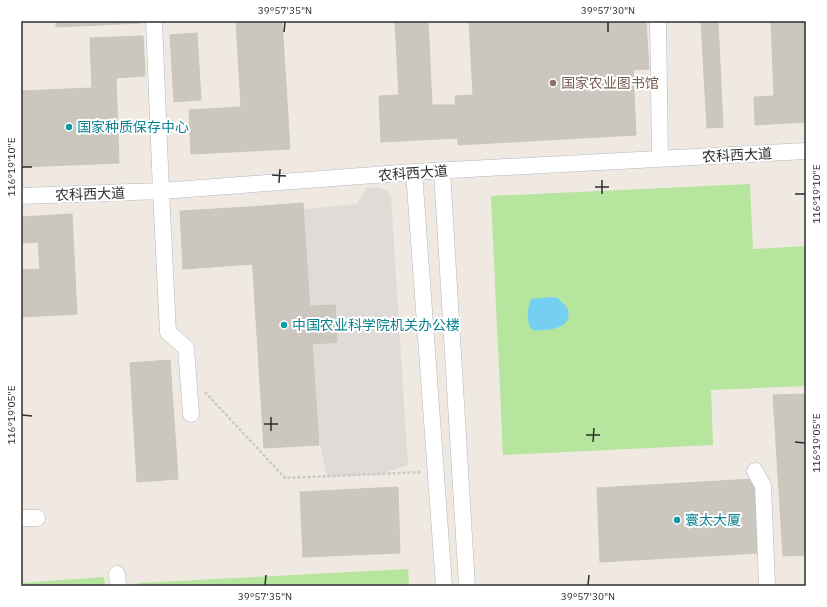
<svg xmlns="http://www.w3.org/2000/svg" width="827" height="607" font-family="'IBM Plex Sans','Noto Sans SC',sans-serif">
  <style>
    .green { fill: #b6e59e }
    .plaza { fill: #dfdcd8 }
    .water { fill: #75cff0 }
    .building { fill: #cbc7bf; stroke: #cbc5ba }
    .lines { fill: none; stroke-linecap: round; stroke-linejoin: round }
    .minor-casing { stroke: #b4b7c1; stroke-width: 17 }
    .path { stroke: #c9c9c9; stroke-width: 2.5; stroke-dasharray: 3 2; stroke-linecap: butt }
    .minor { stroke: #fff; stroke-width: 16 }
    .ticks { fill: none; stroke: #2e2e2e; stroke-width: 1.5 }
    .education-dot { fill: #8d6e63; stroke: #fff; stroke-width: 1.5 }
    .culture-dot { fill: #0f9aa8; stroke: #fff; stroke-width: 1.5 }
    .labels { text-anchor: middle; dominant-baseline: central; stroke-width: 4; stroke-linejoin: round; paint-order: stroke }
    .education-label { font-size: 14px; fill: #785e54; stroke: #fff; text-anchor: start }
    .culture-label { font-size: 14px; fill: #0d838f; stroke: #fff; text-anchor: start }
    .street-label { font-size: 14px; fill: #2e2e2e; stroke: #fff }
    .neatline { fill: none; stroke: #2e2e2e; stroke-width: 1.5 }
    .ticks-label { font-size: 10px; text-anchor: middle; fill: #2e2e2e }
  </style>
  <rect width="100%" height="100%" fill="#efe9e1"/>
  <path class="green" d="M750,184l3,65 53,-3v140l-95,4 2,55 -210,10 -12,-259z
    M408,569l1,17h-271v-3z
    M104,577l1,9h-84v-3z"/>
  <path class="plaza" d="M378,187l9,4 4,5 17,269 -28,9 -53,3 -8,-39 -15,-229 53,-5 9,-16z"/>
  <path class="water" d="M552,297l6,1c3,5 8,6 10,12 5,20 -23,21 -36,20 -6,-8 -5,-21 -1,-31z"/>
  <path class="building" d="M56,21h85v2l-85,4z
    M236,21h46l8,128 -99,5 -2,-44 52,-3z
    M395,21h33l4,84h24l2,33 -77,4 -2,-46 20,-1z
    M469,21h161v1l16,-1 3,48 -16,1 3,65 -178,10 -3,-49 18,-1z
    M701,21h17l5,106 -16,1z
    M771,21h35v101l-51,3 -1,-28 20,-1z
    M197,33l4,67 -27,2 -4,-67z
    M143,36l2,40 -29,2 3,85 -98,4v-76l71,-3 -2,-50z
    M303,203l16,242 -55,3 -15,-241z
    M249,207l3,57 -69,5 -3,-58z
    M72,214l5,100 -56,3v-47l19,-1 -2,-27 -17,1v-26z
    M335,305l2,37 -24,2 -2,-38z
    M170,360l8,119 -41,3 -7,-119z
    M806,394v161l-23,1 -10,-161z
    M754,479l5,74 -159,9 -3,-74z
    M398,487l2,66 -97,4 -3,-65z"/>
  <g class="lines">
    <defs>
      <path id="minor" d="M154,21l7,170 7,141 18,16 5,66
        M658,21l2,137
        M442,171l25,415
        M414,172l30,414
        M21,196l140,-5 253,-19 392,-21
        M755,471l8,15 4,100
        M21,518h16
        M117,574l1,12"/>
    </defs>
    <use href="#minor" class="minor-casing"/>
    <path class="path" d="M205,392l80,86 137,-6"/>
    <use href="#minor" class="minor"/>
  </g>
  <path class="ticks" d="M284,32l1,-10M608,32v-10M22,167h10M272,175l14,1M279,183l1,-14M595,187h14M602,194v-14M795,194h10M22,415l10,1M264,424h14M271,431v-14M586,435h14M593,442l1,-14M795,442l10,1M265,585l1,-10M588,585l1,-10"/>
  <circle class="education-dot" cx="553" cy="83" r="4"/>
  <g class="culture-dot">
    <circle cx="69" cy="127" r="4"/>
    <circle cx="284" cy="325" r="4"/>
    <circle cx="677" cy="520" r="4"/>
  </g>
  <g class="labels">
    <g class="education-label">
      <text x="561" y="83">国家农业图书馆</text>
    </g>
    <g class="culture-label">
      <text x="77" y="127">国家种质保存中心</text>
      <text x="292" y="325">中国农业科学院机关办公楼</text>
      <text x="685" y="520">寰太大厦</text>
    </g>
    <g class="street-label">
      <text transform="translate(737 155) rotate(-3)">农科西大道</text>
      <text transform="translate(413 173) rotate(-4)">农科西大道</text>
      <text transform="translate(90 194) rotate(-2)">农科西大道</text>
    </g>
  </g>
  <rect width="827" height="607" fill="none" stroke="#ffffff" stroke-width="44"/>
  <rect x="22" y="22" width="783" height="563" class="neatline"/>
  <g class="ticks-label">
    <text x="285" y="14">39°57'35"N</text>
    <text x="608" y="14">39°57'30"N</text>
    <text transform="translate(11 167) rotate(-90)" y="4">116°19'10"E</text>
    <text transform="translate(816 194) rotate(-90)" y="4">116°19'10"E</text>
    <text transform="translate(11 415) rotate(-90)" y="4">116°19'05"E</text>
    <text transform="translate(816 443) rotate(-90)" y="4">116°19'05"E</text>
    <text x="265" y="600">39°57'35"N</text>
    <text x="588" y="600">39°57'30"N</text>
  </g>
</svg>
